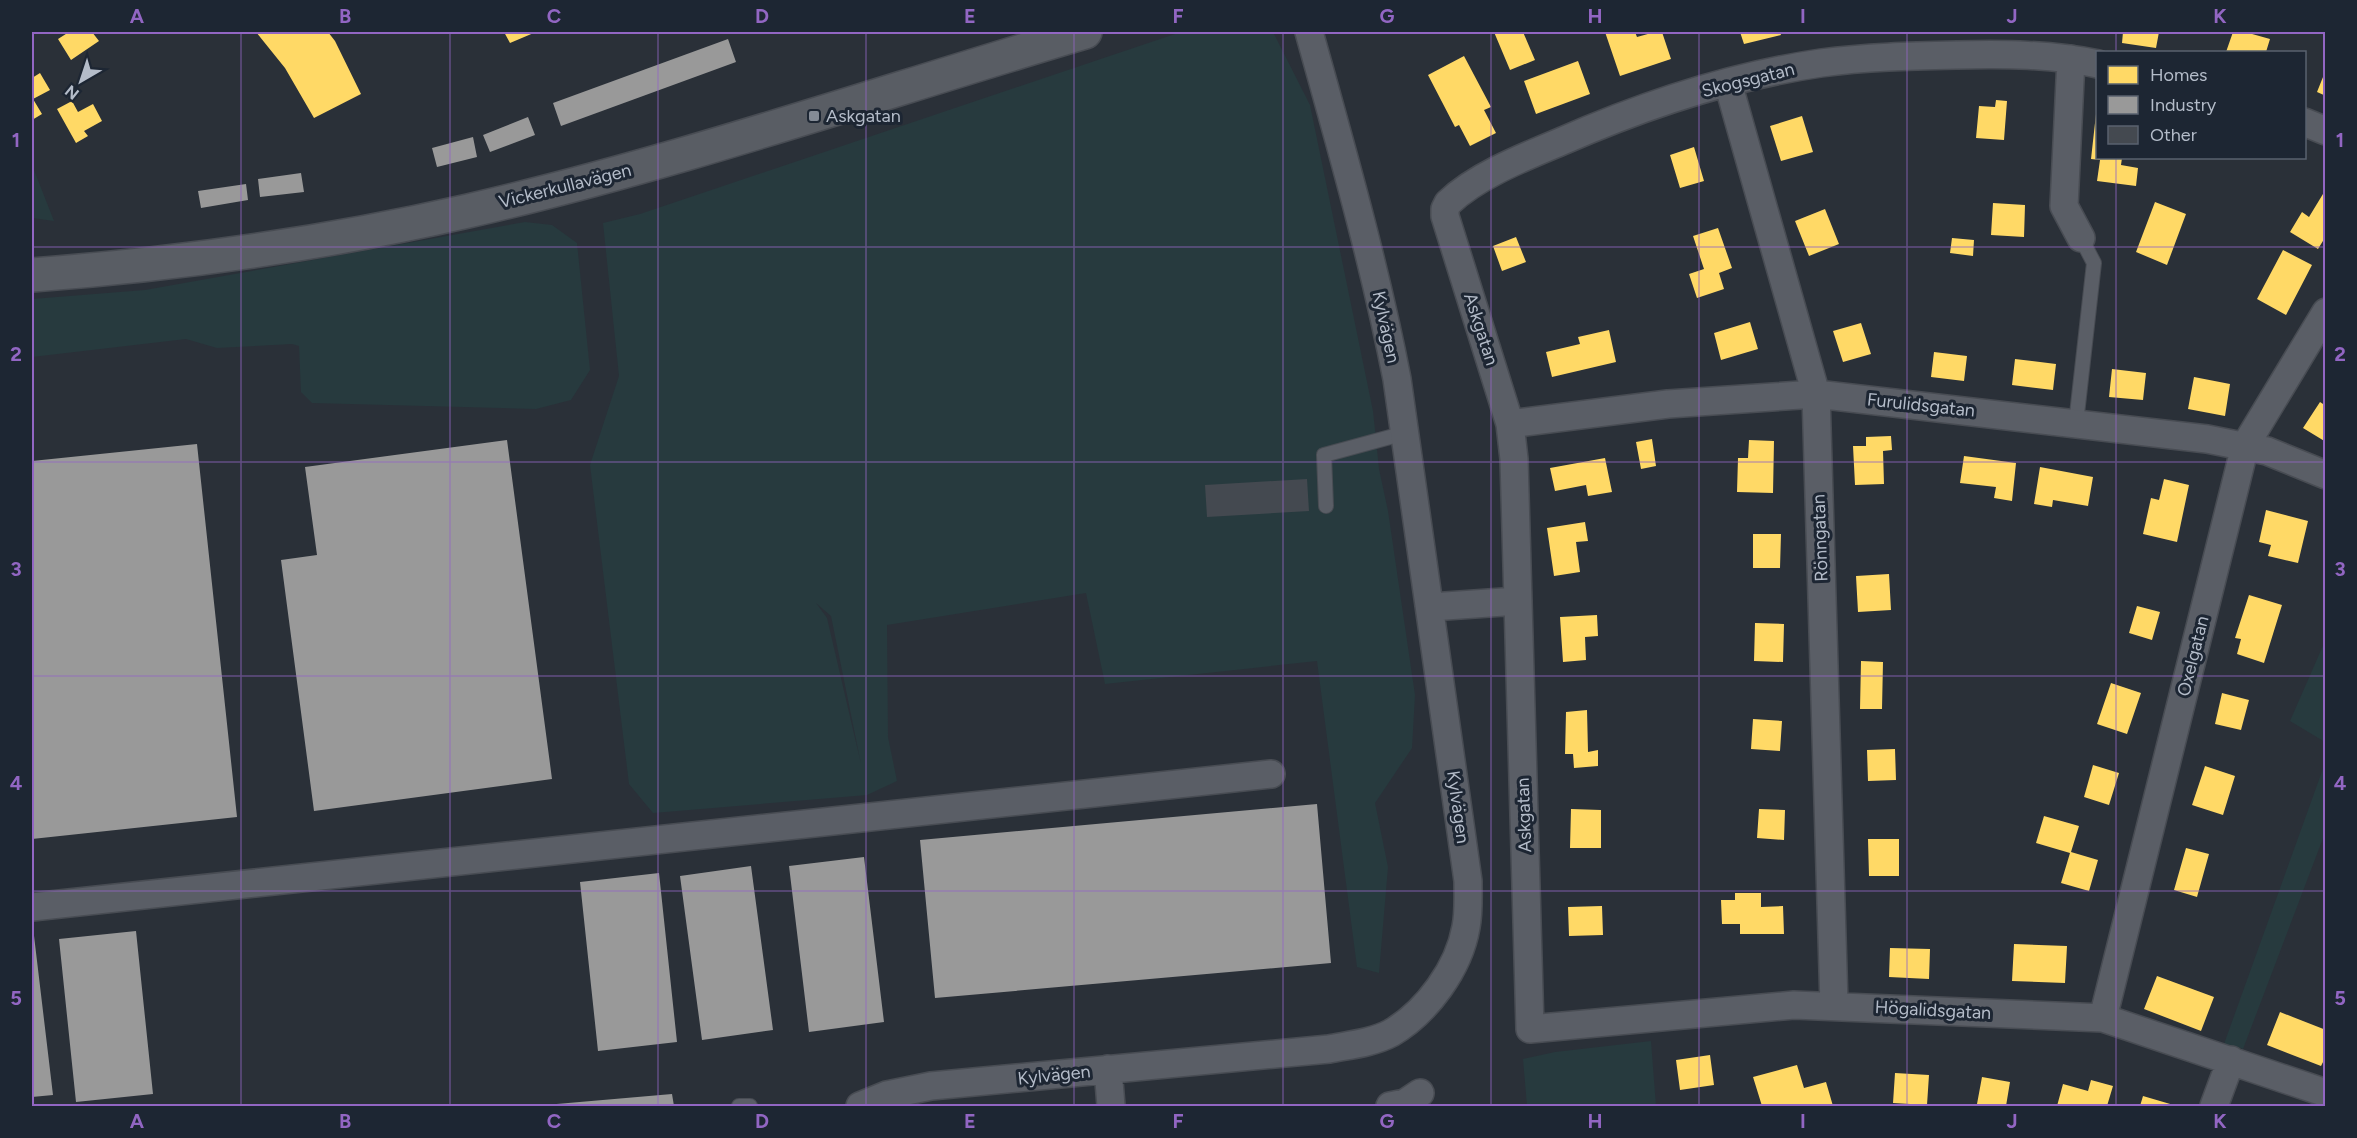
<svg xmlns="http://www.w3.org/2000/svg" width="2357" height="1138" font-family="Figtree,sans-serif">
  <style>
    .green { fill: #273a3e; fill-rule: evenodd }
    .homes { fill: #ffd966 }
    .industry { fill: #999 }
    .building { fill: #444950 }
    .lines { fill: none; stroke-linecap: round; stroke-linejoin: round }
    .service-casing { stroke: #484c53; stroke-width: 16 }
    .minor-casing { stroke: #484c53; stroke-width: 30 }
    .secondary-casing { stroke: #484c53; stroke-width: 36 }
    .service { stroke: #5a5e66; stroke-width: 14 }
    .minor { stroke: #5a5e66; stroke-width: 27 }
    .secondary { stroke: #595d64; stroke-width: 33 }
    .grid { fill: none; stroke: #9266c3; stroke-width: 1.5; stroke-opacity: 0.55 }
    .poi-dot { fill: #848b96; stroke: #1d2633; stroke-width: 2 }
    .labels { text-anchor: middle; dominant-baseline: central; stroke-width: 6; stroke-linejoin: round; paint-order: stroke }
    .street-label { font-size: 18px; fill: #b4bcc9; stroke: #1d2633 }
    .poi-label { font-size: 18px; fill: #b4bcc9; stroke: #1d2633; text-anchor: start }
    .neatline { fill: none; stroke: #9266c3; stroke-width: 2 }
    .grid-label { font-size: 20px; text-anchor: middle; font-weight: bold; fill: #9266c3 }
  </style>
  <rect width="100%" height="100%" fill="#2a3038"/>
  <path class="green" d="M1181,32h92l37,73 63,306 6,58 9,42 27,184 -3,53 -37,55 13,64 -9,106 -22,-6 -40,-306 -212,23 -19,-91 -199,32 1,112 9,44 -30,14 -214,18 -24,-29 -39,-319 29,-89 -16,-153 37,-9zM816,603l15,13 30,148 -34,-146z
    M32,165l22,56 -22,-3z
    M525,222l27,3 25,18 13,127 -19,30 -35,9 -224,-6 -11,-11 -2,-46 -7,-2 -75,4 -31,-9 -154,18v-58l113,-9z
    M2325,641v101l-35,-21z
    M2325,763v70l-82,216 -19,-5z
    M1651,1041l5,65h-129l-4,-47 32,-7z"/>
  <path class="homes" d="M69,32h23l7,9 -28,19 -13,-21z
    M256,32h72l7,9 26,53 -47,24 -29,-50z
    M504,32h32l-26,11z
    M1494,32h29l12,28 -25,10z
    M1605,32h30l2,5 18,-5h7l9,27 -51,17z
    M1740,32h40l1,3 -37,9z
    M2123,32h36l-3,16 -34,-5z
    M2233,32h12l25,7 -4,13h-40z
    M1464,56l27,51 -7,3 12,23 -26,13 -11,-21 -4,2 -27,-52z
    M1578,61l12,33 -54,20 -12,-33z
    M2325,72h1v24l-9,-4z
    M40,73l10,17 -17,9 9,15 -10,6v-42z
    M1996,100l11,1 -3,39 -28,-2 3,-32 16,1z
    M72,101l6,11 15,-8 9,17 -18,10 4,5 -12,7 -19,-34z
    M2096,114l2,44h24l-1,7 17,3 -2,18 -39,-5 3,-21 -9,-1z
    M1802,116l11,36 -32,9 -11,-35z
    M1694,147l10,34 -24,7 -10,-33z
    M2326,189v47l-8,13 -28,-17 12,-20 7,5z
    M2155,202l31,12 -19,51 -31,-13z
    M1993,203l32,2 -1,32 -33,-2z
    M1825,209l14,35 -30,12 -14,-35z
    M1718,228l14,40 -13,5 5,16 -27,9 -8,-24 15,-5 -11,-33z
    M1516,237l10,25 -24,9 -9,-25z
    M1952,238l22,2 -1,16 -23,-3z
    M2283,250l29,15 -26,50 -29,-16z
    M1750,322l8,27 -37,11 -7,-27z
    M1861,323l10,31 -28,8 -10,-31z
    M1609,330l7,32 -64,15 -6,-25 34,-8 -2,-7z
    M1934,352l33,4 -3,25 -33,-4z
    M2015,359l41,5 -3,26 -41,-5z
    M2112,369l34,4 -3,27 -34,-3z
    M2194,377l36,7 -5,32 -37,-7z
    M2320,402l6,4v36l-23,-14z
    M1891,436l1,14 -9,1 1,33 -29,1 -2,-39h13v-9z
    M1652,439l4,27 -15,3 -5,-27z
    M1749,440l25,1 -1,52 -36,-1 1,-34h10z
    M1964,456l52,7 -4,38 -18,-3 2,-11 -36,-4z
    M1605,458l7,34 -24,4 -2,-11 -31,6 -5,-23z
    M2040,467l53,10 -5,29 -35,-6 -1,7 -18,-3z
    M2164,479l25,6 -12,57 -34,-8 8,-36 8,2z
    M2266,510l42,11 -10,42 -30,-7 3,-11 -12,-3z
    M1585,522l3,19 -12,1 4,30 -26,4 -7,-48z
    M1753,534h28l-1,34h-27z
    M1889,574l2,36 -33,2 -2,-36z
    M2249,595l33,10 -18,58 -27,-9 4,-15 -6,-1z
    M2137,606l23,6 -8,28 -23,-7z
    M1597,615l1,21 -13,1 1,23 -23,2 -3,-45z
    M1755,623l29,1 -1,38 -29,-1z
    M1861,661l22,1 -1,47h-22z
    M2111,683l30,10 -14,41 -30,-10z
    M2222,693l27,7 -8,30 -26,-6z
    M1587,710l1,42 10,-2v16l-24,2 -1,-14h-8l1,-42z
    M1753,719l29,2 -2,30 -29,-2z
    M1895,749l1,31 -28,1 -1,-31z
    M2093,765l26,8 -10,32 -25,-8z
    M2205,766l30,10 -12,39 -31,-10z
    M1571,809l30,1v38h-31z
    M1759,809l26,1 -1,30 -27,-2z
    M2044,816l35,10 -8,26 27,8 -9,31 -28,-8 9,-30 -34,-10z
    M1868,839h31v37h-30z
    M2186,848l23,6 -12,43 -23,-7z
    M1735,893h26v14l22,-1 1,28h-44v-10h-18l-1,-24h14z
    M1602,906l1,29 -34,1 -1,-29z
    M2014,944l53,2 -2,37 -53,-2z
    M1890,948l40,1 -1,30 -40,-2z
    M2157,976l57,21 -13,34 -57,-22z
    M2280,1012l46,18v26l-5,10 -54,-21z
    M1710,1055l4,30 -34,5 -4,-30z
    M1797,1065l7,23 22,-6 7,24h-71l-9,-29z
    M1895,1073l34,2 -2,30 -34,-2z
    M1982,1077l28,5 -4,24 -29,-2z
    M2091,1080l22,6 -6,20h-50l6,-22 25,7z
    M2143,1096l34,10h-37z"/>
  <path class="industry" d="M728,39l8,23 -175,64 -8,-23z
    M528,117l7,18 -45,17 -7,-17z
    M473,137l4,20 -40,10 -5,-19z
    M301,173l3,19 -44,5 -2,-18z
    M246,184l2,16 -47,8 -3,-17z
    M507,440l45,339 -238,32 -33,-251 36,-5 -12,-88z
    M197,444l40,373 -205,22v-378z
    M1317,804l14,159 -396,35 -15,-158z
    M864,857l20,165 -75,10 -20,-166z
    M751,866l22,164 -71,10 -22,-164z
    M659,873l18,169 -79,9 -18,-169z
    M32,919l21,176 -21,2z
    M136,931l17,163 -77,8 -17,-163z
    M672,1094l2,12h-129v-1z"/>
  <path class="building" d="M1307,479l2,32 -102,6 -2,-32z"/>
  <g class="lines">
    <defs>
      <path id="service" d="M2076,423l18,-160 -13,-25
        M1326,506l-2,-51 81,-22
        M739,1106h11"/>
      <path id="minor" d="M2071,59l-7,147 17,32
        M2098,64c-46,-10 -94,-10 -141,-9 -46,1 -91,2 -136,8 -90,13 -179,43 -261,79 -36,15 -84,34 -112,61l-3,6v7l65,208 4,35 16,570 264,-24 309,13 223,75
        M1728,83l88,311 18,611
        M2304,122l22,9
        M1510,424l158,-20 148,-10 391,45 60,12 59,24
        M1431,607l87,-6
        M32,907l1239,-133
        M2103,1018l142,-572 81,-134
        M1108,1069l3,37
        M860,1106l27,-11 44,-9 398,-37c20,-4 43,-6 62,-16 36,-21 68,-65 75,-106 3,-15 2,-30 2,-46l-71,-502c-23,-118 -56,-232 -88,-347
        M1390,1106l15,-3 15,-10
        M2214,1106l17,-46"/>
      <path id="secondary" d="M32,275c146,-11 292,-31 436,-64 209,-48 411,-118 617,-179"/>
    </defs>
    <use href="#service" class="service-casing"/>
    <use href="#minor" class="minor-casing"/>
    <use href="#secondary" class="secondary-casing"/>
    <use href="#service" class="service"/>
    <use href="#minor" class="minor"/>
    <use href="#secondary" class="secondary"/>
  </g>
  <path class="grid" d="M241,32v1074M450,32v1074M658,32v1074M866,32v1074M1074,32v1074M1283,32v1074M1491,32v1074M1699,32v1074M1907,32v1074M2116,32v20M2116,158v948M32,247h2294M32,462h2294M32,676h2294M32,891h2294"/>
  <rect class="poi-dot" x="808" y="110" width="12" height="12" rx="3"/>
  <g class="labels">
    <g class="street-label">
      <text transform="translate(1748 80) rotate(-14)">Skogsgatan</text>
      <text transform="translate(565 186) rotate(-14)">Vickerkullavägen</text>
      <text transform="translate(1386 327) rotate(78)">Kylvägen</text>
      <text transform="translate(1481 329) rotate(72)">Askgatan</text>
      <text transform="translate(1921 405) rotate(6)">Furulidsgatan</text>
      <text transform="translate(1820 538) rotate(-92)">Rönngatan</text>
      <text transform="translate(2193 656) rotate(-76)">Oxelgatan</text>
      <text transform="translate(1458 807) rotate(82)">Kylvägen</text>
      <text transform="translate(1524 815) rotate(-92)">Askgatan</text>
      <text transform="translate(1933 1010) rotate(3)">Högalidsgatan</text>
      <text transform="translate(1054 1075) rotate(-6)">Kylvägen</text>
    </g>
    <g class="poi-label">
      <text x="826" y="116">Askgatan</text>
    </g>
  </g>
  <rect width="2357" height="1138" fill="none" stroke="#1d2633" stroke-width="66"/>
  <rect x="2096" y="51" width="210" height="108" fill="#1d2633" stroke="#59626f" stroke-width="1.5"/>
  <rect x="2108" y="66" width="30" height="18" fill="#ffd966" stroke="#59626f" stroke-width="1.5"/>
  <text x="2150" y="81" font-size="18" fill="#b4bcc9">Homes</text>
  <rect x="2108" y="96" width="30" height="18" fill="#999999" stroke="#59626f" stroke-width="1.5"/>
  <text x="2150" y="111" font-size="18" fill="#b4bcc9">Industry</text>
  <rect x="2108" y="126" width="30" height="18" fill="#444950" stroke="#59626f" stroke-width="1.5"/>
  <text x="2150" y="141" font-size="18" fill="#b4bcc9">Other</text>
  <g transform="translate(81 81) rotate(219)" stroke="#1d2633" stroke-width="4.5" paint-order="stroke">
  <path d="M0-4.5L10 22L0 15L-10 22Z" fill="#b4bcc9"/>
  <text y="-9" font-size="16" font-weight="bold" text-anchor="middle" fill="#b4bcc9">N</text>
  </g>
  <rect x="33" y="33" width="2291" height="1072" class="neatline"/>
  <g class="grid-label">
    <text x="137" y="23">A</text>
    <text x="345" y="23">B</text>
    <text x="554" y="23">C</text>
    <text x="762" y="23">D</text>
    <text x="970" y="23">E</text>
    <text x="1178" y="23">F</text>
    <text x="1387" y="23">G</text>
    <text x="1595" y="23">H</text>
    <text x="1803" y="23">I</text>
    <text x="2012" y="23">J</text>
    <text x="2220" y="23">K</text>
    <text x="16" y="147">1</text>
    <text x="2340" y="147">1</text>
    <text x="16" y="361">2</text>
    <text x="2340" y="361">2</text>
    <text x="16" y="576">3</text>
    <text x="2340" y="576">3</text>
    <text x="16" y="790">4</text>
    <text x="2340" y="790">4</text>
    <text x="16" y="1005">5</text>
    <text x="2340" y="1005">5</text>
    <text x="137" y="1128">A</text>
    <text x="345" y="1128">B</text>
    <text x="554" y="1128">C</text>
    <text x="762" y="1128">D</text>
    <text x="970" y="1128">E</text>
    <text x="1178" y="1128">F</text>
    <text x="1387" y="1128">G</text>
    <text x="1595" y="1128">H</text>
    <text x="1803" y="1128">I</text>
    <text x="2012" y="1128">J</text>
    <text x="2220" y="1128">K</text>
  </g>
</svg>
